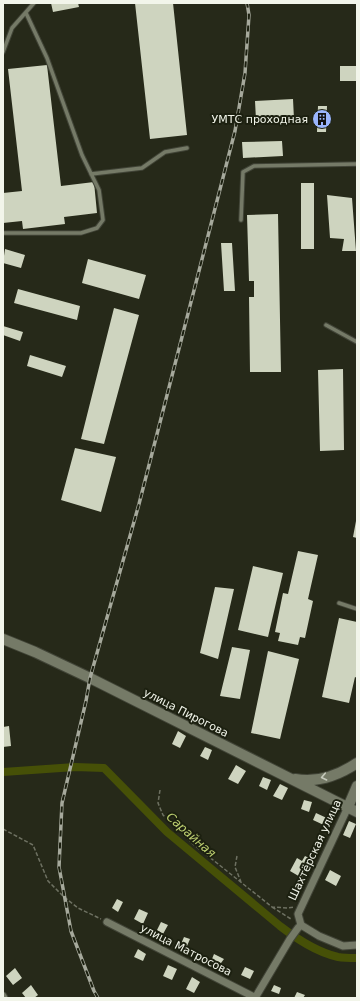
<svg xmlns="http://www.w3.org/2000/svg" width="360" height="1001" font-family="'DejaVu Sans',sans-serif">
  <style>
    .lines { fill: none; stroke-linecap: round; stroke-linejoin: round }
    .canal { stroke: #465007; stroke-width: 8 }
    .building { fill: #ced4bf }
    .lane-casing { stroke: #414437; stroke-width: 5.5 }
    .street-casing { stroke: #414437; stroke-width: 9 }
    .secondary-casing { stroke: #414437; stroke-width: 12 }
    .path { stroke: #6e7162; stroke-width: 1.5; stroke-dasharray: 4 2; stroke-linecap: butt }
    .lane { stroke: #757a67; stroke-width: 3.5 }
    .street { stroke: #757a67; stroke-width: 7 }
    .secondary { stroke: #757a67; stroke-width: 10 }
    .rail-casing { stroke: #a6a99c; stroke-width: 3.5 }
    .rail { stroke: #1c2010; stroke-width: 2; stroke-dasharray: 6; stroke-linecap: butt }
    .oneway { stroke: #c6cabc }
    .labels { text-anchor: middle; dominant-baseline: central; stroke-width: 4; stroke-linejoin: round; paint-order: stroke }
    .poi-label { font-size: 11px; fill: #f2f5ea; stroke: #1c2010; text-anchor: end }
    .street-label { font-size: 11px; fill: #f2f5ea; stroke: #1c2010 }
    .water-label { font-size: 12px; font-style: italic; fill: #bbcd6f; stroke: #1c2010 }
  </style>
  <rect width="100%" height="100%" fill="#262919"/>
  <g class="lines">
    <path class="canal" d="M3,772l72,-5 29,1 63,64 113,94c17,13 36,26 58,31 6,1 13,1 19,1"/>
  </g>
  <path class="building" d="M51,3h27l1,4 -26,5z
    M135,3h38l14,132 -37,4z
    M47,65l14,121 33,-4 3,31 -33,4 1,7 -42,5 -1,-8 -19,2v-30l19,-2 -14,-122z
    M340,66h17v15h-17z
    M293,99l1,20 -38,1 -1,-19z
    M318,106h9l-1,26h-9z
    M282,141l1,15 -40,2 -1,-16z
    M301,183h13v66h-13z
    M327,195l25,3 4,53h-14l2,-12 -14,-1z
    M278,214l3,158h-31l-1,-75h5v-16h-5l-2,-66z
    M221,243h11l3,48h-11z
    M5,249l20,6 -4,13 -18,-5z
    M88,259l58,16 -7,24 -57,-16z
    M18,289l62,17 -3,14 -63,-17z
    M114,308l25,7 -35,129 -23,-5z
    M3,326l20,6 -3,9 -17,-6z
    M30,355l36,11 -4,11 -35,-11z
    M343,369l1,81 -24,1 -2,-81z
    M75,448l41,9 -15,55 -40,-12z
    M356,521h1v17l-4,-1z
    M298,551l20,4 -10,44 5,2 -8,37 -5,-1 -2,8 -20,-4 2,-8 -5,-1 8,-39 5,1z
    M253,566l30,7 -15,64 -30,-7z
    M215,587l19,2 -16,70 -18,-6z
    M339,618l18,4v56l-2,-1 -6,26 -27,-6z
    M232,647l18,3 -10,49 -20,-3z
    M268,651l31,8 -19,80 -29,-6z
    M9,726l2,20 -8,1v-20z
    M178,731l8,5 -6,12 -8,-4z
    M205,747l7,3 -4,10 -8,-4z
    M236,765l10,6 -8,13 -10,-5z
    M263,777l8,3 -4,10 -8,-4z
    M280,784l8,4 -6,12 -9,-4z
    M304,800l8,2 -3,10 -8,-3z
    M316,813l15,7 -3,7 -15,-7z
    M349,821l7,3 -6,14 -7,-3z
    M305,856l8,4 -11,18 -12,-7 7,-13 5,3z
    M330,870l11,6 -5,10 -11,-6z
    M117,899l6,3 -5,10 -6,-4z
    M139,909l9,4 -5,11 -9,-5z
    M161,922l7,3 -5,9 -6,-4z
    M184,937l6,2 -3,7 -6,-2z
    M138,949l8,5 -3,7 -9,-4z
    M214,954l10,5 -3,4 -9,-4z
    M168,965l9,4 -5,11 -9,-4z
    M245,967l9,4 -4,8 -9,-4z
    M15,968l7,10 -9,7 -7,-9z
    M192,977l8,5 -6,11 -8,-4z
    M31,985l7,10 -4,3h-8l-4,-5z
    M274,985l7,3 -2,6 -8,-3z
    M297,992l8,3 -2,3h-9z"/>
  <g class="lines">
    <defs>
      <path id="lane" d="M3,52l9,-24 22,-25
        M91,174l51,-6 23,-16 22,-4
        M241,220l2,-48 11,-6 103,-2
        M3,233h78l16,-5 6,-8 -4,-30 -17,-35 -35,-97 -21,-45
        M326,325l31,17
        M339,603l18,6"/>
      <path id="street" d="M107,922l149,76
        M301,925l-3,-11 50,-107
        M301,925l18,11 24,10 14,-1
        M3,996l1,2
        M255,998l35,-59 8,-11 3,-3"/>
      <path id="secondary" d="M3,639l32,13 55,26 267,134
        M295,779c22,4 44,-4 62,-16
        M348,807l9,-21"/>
    </defs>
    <use href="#lane" class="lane-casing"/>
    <use href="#street" class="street-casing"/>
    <use href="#secondary" class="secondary-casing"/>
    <path class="path" d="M160,790l-2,13 5,12 30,29 79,63 16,1 6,-1
      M3,829l30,16 15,36 16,16 14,11 23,11
      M237,856l-2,11 6,15
      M272,907l19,12"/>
    <use href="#lane" class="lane"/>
    <use href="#street" class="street"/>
    <use href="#secondary" class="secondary"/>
    <defs>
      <path id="rail" d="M98,998l-4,-7 -23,-60 -12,-64 3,-64 24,-102 4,-23 49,-174 96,-373 10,-58 4,-58 -2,-12"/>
    </defs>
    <use href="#rail" class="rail-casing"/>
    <use href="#rail" class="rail"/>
  </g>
  <defs><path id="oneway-chevron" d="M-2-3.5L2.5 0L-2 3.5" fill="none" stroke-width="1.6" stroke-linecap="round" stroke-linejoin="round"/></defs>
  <use class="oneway" href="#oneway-chevron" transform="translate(324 777) rotate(168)"/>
  <defs>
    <symbol id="building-disc" viewBox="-11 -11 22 22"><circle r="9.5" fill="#9ab5fd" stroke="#1c2010"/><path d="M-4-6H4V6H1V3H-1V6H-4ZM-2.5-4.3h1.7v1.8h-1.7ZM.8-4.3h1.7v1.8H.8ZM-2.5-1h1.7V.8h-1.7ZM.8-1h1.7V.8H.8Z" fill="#111"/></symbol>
  </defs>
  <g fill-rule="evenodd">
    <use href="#building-disc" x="311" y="108" width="22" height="22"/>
  </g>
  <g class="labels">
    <g class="poi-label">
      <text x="308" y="119">УМТС проходная</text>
    </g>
    <g class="street-label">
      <text transform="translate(186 713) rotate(27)">улица Пирогова</text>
      <text transform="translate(315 850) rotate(-65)">Шахтёрская улица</text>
      <text transform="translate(186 950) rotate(27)">улица Матросова</text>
    </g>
    <g class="water-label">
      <text transform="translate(191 835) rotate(41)">Сарайная</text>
    </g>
  </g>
  <rect width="360" height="1001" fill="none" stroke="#f2f5ea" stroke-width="8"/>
</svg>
